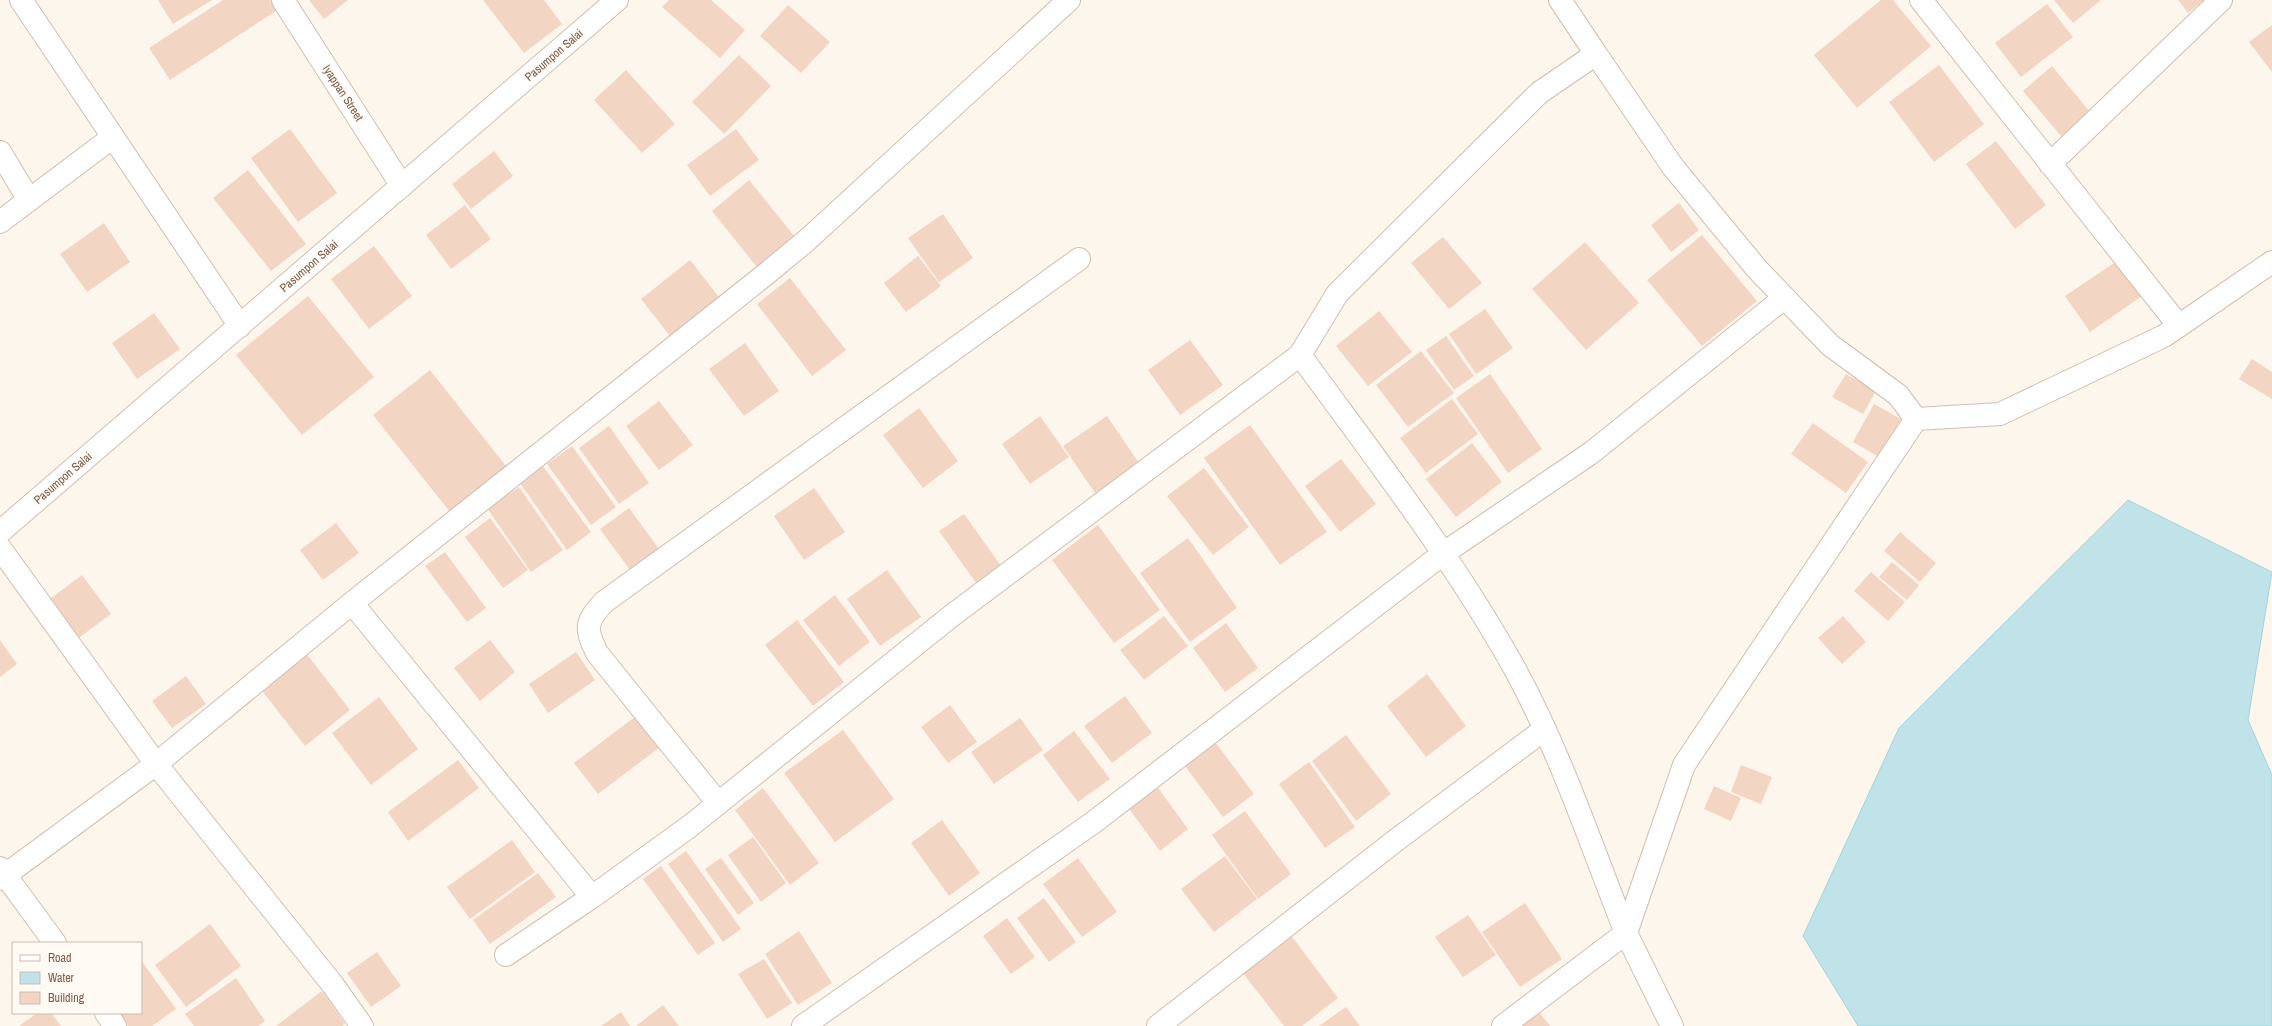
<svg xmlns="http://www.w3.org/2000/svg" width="2272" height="1026" font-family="'Archivo Narrow',sans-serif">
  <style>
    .water { fill: #bfe3e8; stroke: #a5d3da }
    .building { fill: #f3d5c3 }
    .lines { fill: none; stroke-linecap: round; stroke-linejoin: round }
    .street-casing { stroke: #d1beb0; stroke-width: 24 }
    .street { stroke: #fff; stroke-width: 22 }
    .labels { text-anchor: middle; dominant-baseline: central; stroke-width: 3.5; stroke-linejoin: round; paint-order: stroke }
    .street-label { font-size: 12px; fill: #7a5c4d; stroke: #fffaf3 }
  </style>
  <rect width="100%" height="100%" fill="#fdf6ec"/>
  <path class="water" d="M2128,500l144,72 -24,148 24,55v251h-414l-55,-90 96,-208z"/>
  <path class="building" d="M158,0h54l-39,24z
    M223,0h47l6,11 -106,69 -21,-32z
    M309,0h39l-24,19z
    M483,0h61l18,24 -38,29z
    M669,0h42l34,30 -25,28 -58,-51z
    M1881,0h12l38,46 -74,62 -43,-53z
    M2054,0h47l-28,23z
    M2178,0h26l-16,13z
    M2047,4l26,33 -52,40 -26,-34z
    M788,5l42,37 -29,31 -41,-37z
    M2272,25v47l-23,-30z
    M739,55l32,31 -47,48 -32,-32z
    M1939,65l45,59 -50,38 -45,-60z
    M2052,66l38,46 -29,24 -38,-45z
    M626,70l49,54 -33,29 -48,-53z
    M290,129l47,64 -39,29 -47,-64z
    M736,129l23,31 -49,36 -23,-31z
    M1996,141l50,64 -31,24 -49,-65z
    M494,151l19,25 -42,33 -19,-25z
    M248,170l58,74 -35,27 -58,-73z
    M749,180l46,57 -38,30 -45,-56z
    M1679,203l20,27 -28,22 -20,-27z
    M465,205l26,34 -40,30 -25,-34z
    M943,214l30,44 -34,24 -31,-44z
    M104,223l26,39 -43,30 -27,-38z
    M1702,235l55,66 -55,45 -55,-66z
    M1443,237l39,46 -33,26 -38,-46z
    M1585,242l54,61 -53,47 -54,-61z
    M374,246l38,50 -43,33 -38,-50z
    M918,256l23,30 -35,26 -22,-29z
    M690,260l29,37 -49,39 -29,-37z
    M2117,261l25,35 -52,36 -25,-36z
    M790,278l56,72 -34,26 -55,-72z
    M308,296l66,81 -72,58 -66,-80z
    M1485,309l28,39 -37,26 -27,-40z
    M1379,311l33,41 -44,34 -32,-40z
    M154,313l26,36 -43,30 -25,-36z
    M1446,336l28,40 -20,14 -28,-40z
    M1190,340l33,45 -43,30 -32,-45z
    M745,343l34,48 -35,25 -35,-47z
    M1421,351l33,42 -46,34 -32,-42z
    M2252,359l20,13v27l-33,-20z
    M430,370l76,96 -56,46 -77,-97z
    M1490,374l52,75 -34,24 -52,-75z
    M1846,374l30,17 -13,23 -31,-17z
    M1452,399l26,35 -52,39 -26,-35z
    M659,401l34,44 -34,25 -33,-44z
    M1874,404l27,15 -22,38 -26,-15z
    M919,408l39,53 -35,27 -40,-53z
    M1040,416l29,41 -39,27 -28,-40z
    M1107,416l32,47 -44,30 -32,-47z
    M1813,423l55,39 -22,31 -55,-39z
    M1250,425l77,107 -47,33 -76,-107z
    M609,426l40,57 -30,21 -40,-56z
    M1472,443l30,39 -46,35 -30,-38z
    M572,446l44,61 -25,18 -44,-61z
    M1341,459l35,45 -36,28 -35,-46z
    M543,466l48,66 -24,18 -47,-67z
    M1204,468l45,59 -36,28 -46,-59z
    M519,487l44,63 -32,22 -44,-64z
    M814,488l31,44 -41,28 -30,-44z
    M629,508l33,45 -29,21 -33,-45z
    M964,514l40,56 -25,17 -40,-56z
    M490,518l38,52 -25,18 -38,-51z
    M336,523l23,30 -36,27 -23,-30z
    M1098,525l62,85 -46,33 -62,-83z
    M1900,532l36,31 -16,19 -36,-31z
    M1188,538l49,70 -47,34 -50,-69z
    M445,552l41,56 -19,14 -42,-56z
    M1892,562l27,23 -12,15 -28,-23z
    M887,570l34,47 -41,29 -33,-47z
    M1871,572l34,30 -17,19 -34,-30z
    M82,575l29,39 -35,26 -30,-38z
    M835,595l35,47 -31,24 -36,-46z
    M1164,616l24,30 -44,34 -24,-30z
    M1843,616l23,26 -24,22 -24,-26z
    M797,620l47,62 -31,24 -48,-61z
    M1226,623l32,45 -33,24 -32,-44z
    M0,640l17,24 -17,13z
    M490,640l25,32 -35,29 -26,-33z
    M576,652l19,28 -47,33 -19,-29z
    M306,653l44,57 -45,36 -45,-58z
    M1427,674l39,52 -40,31 -39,-51z
    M186,676l20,28 -34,24 -20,-27z
    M1125,696l27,37 -40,30 -28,-37z
    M379,697l39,52 -47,36 -39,-52z
    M950,705l27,37 -29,21 -27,-36z
    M636,716l24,31 -62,47 -24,-31z
    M1020,718l23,32 -49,34 -23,-32z
    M843,730l51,69 -59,43 -51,-69z
    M1074,731l36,48 -32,23 -35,-47z
    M1346,735l45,59 -35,27 -44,-60z
    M1216,743l38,51 -31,23 -38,-51z
    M458,760l21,28 -71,53 -20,-29z
    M1309,762l46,65 -30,21 -46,-64z
    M1741,765l31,12 -11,27 -30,-12z
    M1156,785l32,44 -28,22 -33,-45z
    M1714,786l27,12 -10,23 -27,-12z
    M763,788l56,75 -29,22 -55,-75z
    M1245,811l46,63 -33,25 -46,-64z
    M942,820l38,53 -31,23 -38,-53z
    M753,837l33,46 -25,19 -33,-47z
    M512,840l23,32 -65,47 -23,-32z
    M686,851l55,78 -18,13 -55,-78z
    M1225,856l32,43 -43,33 -33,-43z
    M721,858l33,45 -16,12 -33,-46z
    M1078,858l39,54 -35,25 -39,-53z
    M661,866l54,77 -17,12 -55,-76z
    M538,873l18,24 -66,47 -17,-24z
    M1044,898l32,44 -27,20 -32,-44z
    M1525,903l37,56 -42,28 -38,-55z
    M1468,915l28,40 -33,22 -28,-40z
    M1007,918l28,39 -24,17 -28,-38z
    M210,924l31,42 -55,41 -31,-42z
    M1287,930l51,68 -36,28h-18l-46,-59z
    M799,931l33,52 -34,22 -33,-51z
    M377,952l24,34 -30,21 -24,-34z
    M764,959l28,44 -25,16 -29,-45z
    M141,960l35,49 -24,17h-24l-9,-13h22z
    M236,978l29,43 -7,5h-64l-9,-12z
    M322,991l23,33 -3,2h-66z
    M663,1005l16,21h-43z
    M1346,1007l14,19h-41z
    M621,1012l9,14h-29z
    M1539,1012l11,14h-30z
    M37,1013h14l10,13h-42z"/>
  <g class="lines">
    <defs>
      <path id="street" d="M21,0l219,326
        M283,0l119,186
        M1921,0l258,326
        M1596,54l77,113 84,102 73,76 68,50 18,24
        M0,152l29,48
        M2050,164l171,-164
        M0,222l113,-85
        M1300,355c75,103 154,204 216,316 45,83 75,174 110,262l-123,93
        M0,532l617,-532
        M0,548l156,216 177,221 29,41
        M352,603l240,294
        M718,803l-121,-150c-12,-25 -12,-30 7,-51l475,-343
        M0,868l55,75
        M0,879l156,-115 196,-161 414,-329 40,-33 263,-241
        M506,955l86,-58 98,-71 260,-209 350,-262 37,-61 202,-201 57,-39 -36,-54
        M106,1013l9,13
        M803,1026l291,-204 350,-269 147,-100 193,-155
        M1158,1026l237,-185 150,-112
        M1672,1026l-46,-93 58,-168 232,-346 84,-5 164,-78 108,-74"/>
    </defs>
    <use href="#street" class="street-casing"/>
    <use href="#street" class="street"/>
  </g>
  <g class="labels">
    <g class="street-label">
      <text transform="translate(554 55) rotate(-41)">Pasumpon Salai</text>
      <text transform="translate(343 93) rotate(57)">Iyappan Street</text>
      <text transform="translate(309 266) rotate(-41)">Pasumpon Salai</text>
      <text transform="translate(63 478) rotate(-41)">Pasumpon Salai</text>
    </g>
  </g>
  <rect x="12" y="942" width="130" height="72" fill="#fffaf3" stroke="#cabbb1"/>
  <rect x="20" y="955" width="20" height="6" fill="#ffffff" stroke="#cabbb1"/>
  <text x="48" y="962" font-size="12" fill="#7a5c4d">Road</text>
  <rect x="20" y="972" width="20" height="12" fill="#bfe3e8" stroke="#cabbb1"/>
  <text x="48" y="982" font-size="12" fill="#7a5c4d">Water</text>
  <rect x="20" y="992" width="20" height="12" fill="#f3d5c3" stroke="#cabbb1"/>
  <text x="48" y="1002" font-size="12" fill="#7a5c4d">Building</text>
</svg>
